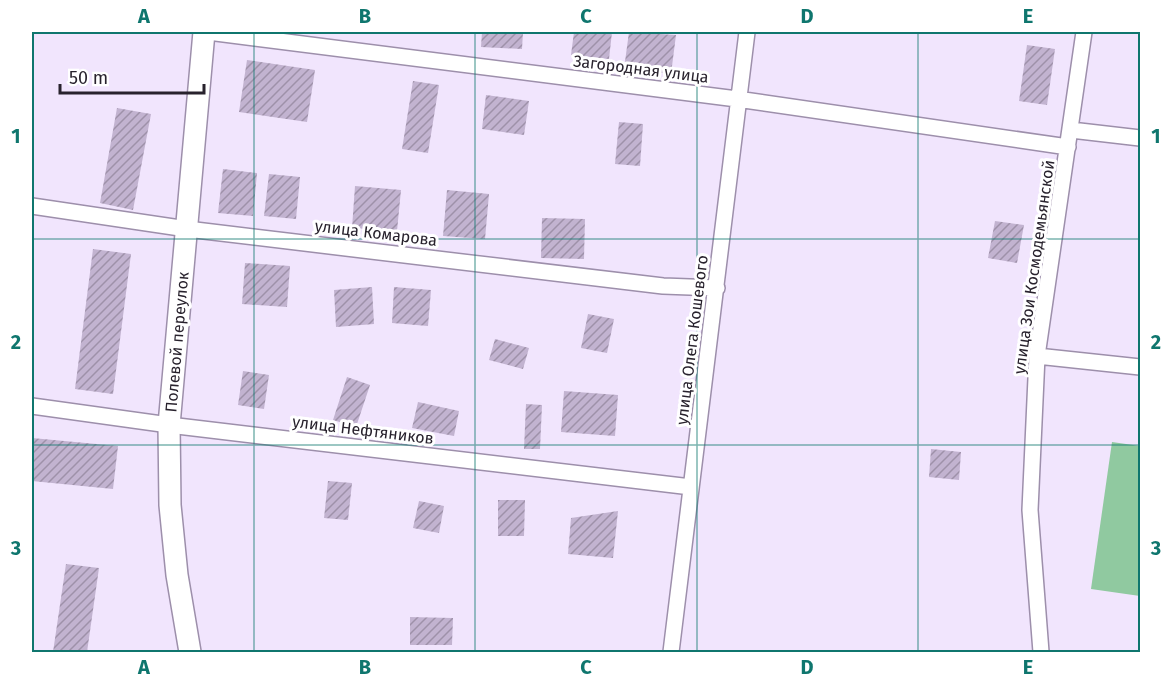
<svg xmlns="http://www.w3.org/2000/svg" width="1172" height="684" font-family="'Fira Sans',sans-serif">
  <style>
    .garden { fill: #90c9a0 }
    .building { fill: url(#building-hatch) }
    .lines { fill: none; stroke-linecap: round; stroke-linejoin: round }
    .street-casing { stroke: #9d8fab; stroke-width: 18 }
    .secondary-casing { stroke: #9d8fab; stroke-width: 24 }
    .street { stroke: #fff; stroke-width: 15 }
    .secondary { stroke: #fff; stroke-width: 21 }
    .grid { fill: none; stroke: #0f766e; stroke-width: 1.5; stroke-opacity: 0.55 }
    .labels { text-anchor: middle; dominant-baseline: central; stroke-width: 6; stroke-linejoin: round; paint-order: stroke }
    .street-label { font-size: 16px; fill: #28222d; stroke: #fff }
    .neatline { fill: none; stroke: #0f766e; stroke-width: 2 }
    .grid-label { font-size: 20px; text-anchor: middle; font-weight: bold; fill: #0f766e }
  </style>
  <defs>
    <pattern id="building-hatch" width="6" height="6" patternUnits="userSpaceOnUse" patternTransform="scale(1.5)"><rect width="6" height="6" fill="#c2b3d0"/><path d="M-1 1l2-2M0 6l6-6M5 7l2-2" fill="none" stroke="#9e91a9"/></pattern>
  </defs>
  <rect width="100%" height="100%" fill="#f1e5fd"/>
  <path class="garden" d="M1112,442l28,4v150l-49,-7z"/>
  <path class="building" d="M482,32h41l-1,17 -41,-2z
    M574,32h38l-3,27 -38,-4z
    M629,32l47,3 -5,39 -47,-5z
    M1027,45l28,4 -8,56 -28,-4z
    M247,60l68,10 -8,52 -68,-10z
    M413,81l26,4 -11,68 -26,-4z
    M486,95l43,6 -5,34 -42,-6z
    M117,108l34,6 -18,96 -33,-7z
    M619,122l24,2 -3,42 -25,-2z
    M223,169l34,4 -4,43 -35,-3z
    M269,174l31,3 -4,42 -32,-3z
    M355,186l46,4 -4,41 -45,-3z
    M447,190l42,4 -4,45 -42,-3z
    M542,218l43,1 -1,40 -43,-1z
    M995,221l29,4 -7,38 -29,-5z
    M93,249l38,5 -18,140 -38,-5z
    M245,263l45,3 -3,41 -45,-3z
    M372,287l2,37 -38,3 -2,-37z
    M394,287l37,3 -3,36 -36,-3z
    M588,314l26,5 -7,34 -26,-5z
    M495,339l34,9 -6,21 -34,-9z
    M243,371l26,4 -5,34 -26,-4z
    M347,377l23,8 -14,42 -23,-7z
    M564,391l54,4 -3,41 -54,-4z
    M418,402l41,9 -5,25 -42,-8z
    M526,404l16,1 -2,44h-16z
    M32,438l86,8 -5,43 -81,-8z
    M931,449l30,3 -2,28 -30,-3z
    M328,481l24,2 -4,37 -24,-2z
    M498,500h27l-1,36h-26z
    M419,501l25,5 -5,27 -26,-5z
    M618,511l-5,47 -45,-4 3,-36z
    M66,564l33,4 -12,84h-34z
    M410,617l43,1 -1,27h-42z"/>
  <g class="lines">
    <defs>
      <path id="street" d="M208,32l529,67 331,48
        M1071,130l69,8
        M32,206l155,23 476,57 54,2
        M1037,356l103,11
        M32,406l137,19 522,62
        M671,652l76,-620
        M1041,652l-11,-142 7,-154 47,-324"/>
      <path id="secondary" d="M190,652l-13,-77 -7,-70 -1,-80 35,-393"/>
    </defs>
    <use href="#street" class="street-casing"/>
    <use href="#secondary" class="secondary-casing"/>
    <use href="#street" class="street"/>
    <use href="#secondary" class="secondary"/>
  </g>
  <path class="grid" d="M254,32v620M475,32v620M697,32v620M918,32v620M32,239h1108M32,445h1108"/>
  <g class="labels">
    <g class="street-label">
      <text transform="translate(641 69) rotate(7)">Загородная улица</text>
      <text transform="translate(376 233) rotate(7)">улица Комарова</text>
      <text transform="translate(1034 267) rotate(-82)">улица Зои Космодемьянской</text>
      <text transform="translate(692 340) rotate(-83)">улица Олега Кошевого</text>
      <text transform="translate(177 342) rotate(-85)">Полевой переулок</text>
      <text transform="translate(363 430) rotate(7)">улица Нефтяников</text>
    </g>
  </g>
  <rect width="1172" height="684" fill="none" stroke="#ffffff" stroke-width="66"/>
  <path d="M60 84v9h144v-9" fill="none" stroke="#28222d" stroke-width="3"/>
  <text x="69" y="84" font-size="18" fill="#28222d" stroke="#ffffff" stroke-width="4.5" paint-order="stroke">50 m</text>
  <rect x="33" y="33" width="1106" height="618" class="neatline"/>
  <g class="grid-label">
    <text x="144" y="23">A</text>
    <text x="365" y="23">B</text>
    <text x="586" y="23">C</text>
    <text x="807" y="23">D</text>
    <text x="1028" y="23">E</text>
    <text x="16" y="143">1</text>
    <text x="1156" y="143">1</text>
    <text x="16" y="349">2</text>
    <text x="1156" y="349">2</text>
    <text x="16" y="555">3</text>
    <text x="1156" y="555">3</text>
    <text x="144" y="674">A</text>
    <text x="365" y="674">B</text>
    <text x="586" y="674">C</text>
    <text x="807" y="674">D</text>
    <text x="1028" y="674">E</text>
  </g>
</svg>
